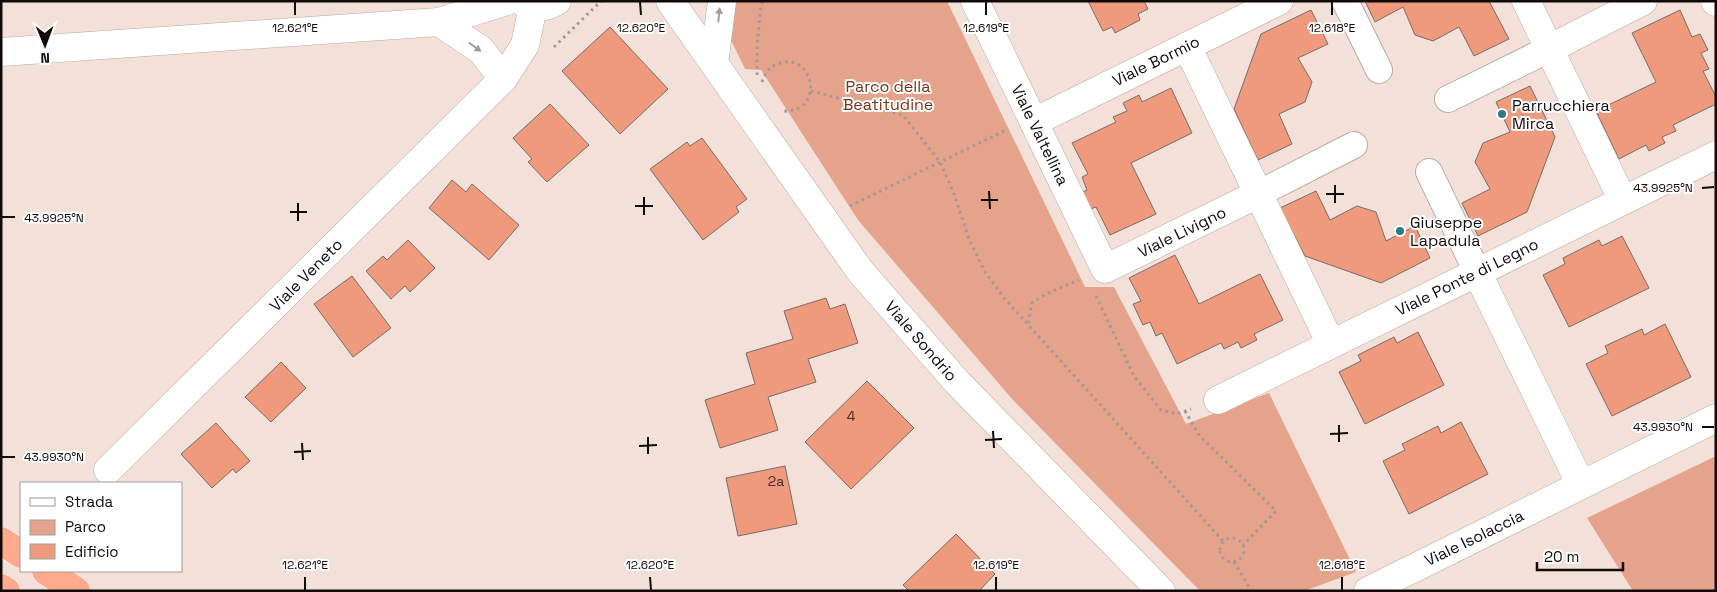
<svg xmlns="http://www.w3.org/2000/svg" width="1717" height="592" font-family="'Space Grotesk',sans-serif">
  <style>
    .green { fill: #e6a38c }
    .building { fill: #ef9a7d; stroke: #7b6b66 }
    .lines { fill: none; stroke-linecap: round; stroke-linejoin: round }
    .pedestrian-casing { stroke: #bcaba5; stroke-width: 28 }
    .minor-casing { stroke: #bcaba5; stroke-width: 29 }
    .secondary-casing { stroke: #bcaba5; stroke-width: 29 }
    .motorway-casing { stroke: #fff; stroke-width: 29 }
    .path { stroke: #a69893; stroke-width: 3; stroke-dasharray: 2.5 4; stroke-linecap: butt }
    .pedestrian { stroke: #fff; stroke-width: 26 }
    .minor { stroke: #fff; stroke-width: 28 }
    .secondary { stroke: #fff; stroke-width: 28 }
    .motorway { stroke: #ffaa8c; stroke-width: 28 }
    .oneway { fill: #9f9d9d }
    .ticks { fill: none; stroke: #100b09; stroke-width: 2 }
    .poi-dot { fill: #307882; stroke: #fff; stroke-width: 2 }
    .labels { text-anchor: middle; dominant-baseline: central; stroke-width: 4; stroke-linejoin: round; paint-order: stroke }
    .number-label { font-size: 14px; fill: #482f26 }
    .street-label { font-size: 16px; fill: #100b09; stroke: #fff }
    .park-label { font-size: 16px; fill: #7b3013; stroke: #fff }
    .poi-label { font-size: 16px; fill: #100b09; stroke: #fff; text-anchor: start }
    .ticks-label { font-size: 12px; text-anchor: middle; fill: #100b09; stroke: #fff; stroke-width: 4; stroke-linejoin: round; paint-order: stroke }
  </style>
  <rect width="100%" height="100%" fill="#f2e0d9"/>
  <path class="green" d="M732,1h215l138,286h29l72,137 83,-31 87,179 -52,19h-104l-187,-191 -155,-180 -97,-150 -16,-1 -15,-31z
    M1716,456v135h-83l-46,-73z"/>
  <path class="building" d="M1088,1h56l4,8 -10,5 2,6 -25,13 -3,-6 -9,4z
    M1365,1h124l20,38 -35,17 -15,-29 -26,14 -18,-6 -12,-28 -28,15z
    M1311,10l17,34 -30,14 14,24 -7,20 -26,12 13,30 -34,16 -24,-51 27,-75z
    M1680,10l12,27 8,-3 8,16 -7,3 8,16 -6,2 13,26v7l-43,21 3,6 -14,6 3,6 -16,8 -3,-6 -27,14 -23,-48 60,-29 -24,-49z
    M610,27l58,62 -48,45 -58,-63z
    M1530,86l25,51 -28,75 -49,24 -16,-33 28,-14 -15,-27 8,-19 27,-11 -14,-30z
    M1171,88l21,45 -61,30 25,51 -46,21 -14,-28 -8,3 -8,-17 7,-3 -5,-13 6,-3 -16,-31 44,-21 -3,-5 14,-6 -4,-8 16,-8 3,7z
    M550,104l39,41 -42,37 -19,-20 4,-3 -19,-21z
    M702,138l45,61 -11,8 3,5 -36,28 -53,-71 37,-27 3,4z
    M452,180l14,12 6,-8 47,41 -30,35 -60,-52z
    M1316,191l14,29 27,-14 19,6 10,29 29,-15 15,32 -49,25 -76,-27 -25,-48z
    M1622,236l27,52 -80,39 -26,-52 22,-11 -2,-6 36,-18 3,6z
    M408,240l27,28 -25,24 -5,-6 -14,13 -25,-28 17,-15 4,4z
    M1175,255l24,49 61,-30 23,46 -29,14 3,6 -16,8 -3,-6 -14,7 -3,-6 -44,21 -15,-31 -6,3 -6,-14 -7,3 -10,-21 8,-3 -12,-23z
    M352,276l39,52 -38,29 -39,-53z
    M826,298l4,11 15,-5 13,39 -50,16 8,23 -48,15 10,33 -58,18 -15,-48 50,-16 -9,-31 47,-14 -9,-28z
    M1665,324l26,53 -79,39 -26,-52 22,-11 -3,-7 37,-17 2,6z
    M1418,332l26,53 -79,39 -26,-52 22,-11 -3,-6 36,-18 3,6z
    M281,362l25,26 -35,34 -26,-25z
    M867,381l47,47 -63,61 -46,-47z
    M1461,422l27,52 -79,40 -26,-53 22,-11 -3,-6 36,-18 3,7z
    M216,423l34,38 -14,12 -3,-4 -21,19 -31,-34z
    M785,466l12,58 -59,12 -12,-58z
    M956,534l39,40 -16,17h-70l-6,-6z"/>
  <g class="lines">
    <defs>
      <path id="pedestrian" d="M1345,1l34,69
        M1448,99l101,-50
        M1429,172l48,100
        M1258,194l96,-49"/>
      <path id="minor" d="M670,1l190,270 97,111 204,209
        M975,1l130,268 153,-75
        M1526,1l97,200
        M1715,1l1,1
        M439,22l42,28 22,29
        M1187,46l144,298
        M1549,49l94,-48
        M714,64l8,-63
        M1034,122l245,-121
        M1477,272l104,213
        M1218,400l498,-245
        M108,470l395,-391 22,-34 8,-38
        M1368,591l348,-173"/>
      <path id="secondary" d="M521,1c12,9 24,7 36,0
        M1,52l438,-30 68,-21"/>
      <path id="motorway" d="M1,541l20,13
        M46,571l30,20
        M1,588l5,3"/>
    </defs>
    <use href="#pedestrian" class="pedestrian-casing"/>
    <use href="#minor" class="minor-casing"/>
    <use href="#secondary" class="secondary-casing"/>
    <use href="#motorway" class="motorway-casing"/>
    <path class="path" d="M554,47l45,-44 3,-2
      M757,75v-29l4,-41 2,-4
      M762,82c3,-9 8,-16 18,-19 35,-10 45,50 3,48
      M811,91l92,24 37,47 13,29 16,48 16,33 19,26 220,244
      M850,206l156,-76
      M1096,296l38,80 27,34 16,4 14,-5
      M1028,323l4,-20 14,-9 33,-14
      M1185,411l14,24 77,76 -33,34
      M1220 550a12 12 0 1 1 24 0a12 12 0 1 1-24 0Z
      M1234,562l14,23 1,6
      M1314,591h1"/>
    <use href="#pedestrian" class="pedestrian"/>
    <use href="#minor" class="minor"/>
    <use href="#secondary" class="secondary"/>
    <use href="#motorway" class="motorway"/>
  </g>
  <defs><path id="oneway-solid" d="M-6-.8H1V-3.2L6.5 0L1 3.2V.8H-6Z" transform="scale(1.25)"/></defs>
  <g class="oneway">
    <use href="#oneway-solid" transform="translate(719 15) rotate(-84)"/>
    <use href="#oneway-solid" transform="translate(475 47) rotate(36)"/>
  </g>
  <path class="ticks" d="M295,2v13M640,2l1,13M986,2v13M1332,2v13M1335,185v18M1702,188l12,-1M989,191l1,18M1326,194h18M644,197v18M981,200h17M298,203v18M635,206h18M290,212h17M2,217h13M1339,425v17M1702,427h12M993,431l1,17M1330,434l18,-1M648,437v17M985,440l17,-1M302,443l1,17M639,446l18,-1M294,452l17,-1M2,457h13M305,577v13M650,577l1,13M996,577v13M1342,577v13"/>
  <g class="poi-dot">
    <circle cx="1502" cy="114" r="5"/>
    <circle cx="1400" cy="231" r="5"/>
  </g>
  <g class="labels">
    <g class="number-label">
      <text x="851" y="416">4</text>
      <text x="776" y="481">2a</text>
    </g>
    <g class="street-label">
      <text transform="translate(1156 61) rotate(-26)">Viale Bormio</text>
      <text transform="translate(1040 135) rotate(64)">Viale Valtellina</text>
      <text transform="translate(1182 232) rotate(-26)">Viale Livigno</text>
      <text transform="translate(306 275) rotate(-45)">Viale Veneto</text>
      <text transform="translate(1467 277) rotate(-26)">Viale Ponte di Legno</text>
      <text transform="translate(921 341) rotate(49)">Viale Sondrio</text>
      <text transform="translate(1474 538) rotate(-26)">Viale Isolaccia</text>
    </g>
    <g class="park-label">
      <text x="888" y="86">Parco della<tspan x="888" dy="18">Beatitudine</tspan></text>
    </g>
    <g class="poi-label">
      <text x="1512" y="105">Parrucchiera<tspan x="1512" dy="18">Mirca</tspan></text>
      <text x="1410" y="222">Giuseppe<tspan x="1410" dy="18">Lapadula</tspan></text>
    </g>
  </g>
  <g class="ticks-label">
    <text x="295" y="32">12.621°E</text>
    <text x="641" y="32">12.620°E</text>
    <text x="986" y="32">12.619°E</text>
    <text x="1332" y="32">12.618°E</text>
    <text x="1663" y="192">43.9925°N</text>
    <text x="54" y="222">43.9925°N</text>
    <text x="1663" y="431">43.9930°N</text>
    <text x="54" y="461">43.9930°N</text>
    <text x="305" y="569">12.621°E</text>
    <text x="650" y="569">12.620°E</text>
    <text x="996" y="569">12.619°E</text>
    <text x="1342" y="569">12.618°E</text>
  </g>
  <rect width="1717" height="592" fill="none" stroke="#100b09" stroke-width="5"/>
  <rect x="20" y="482" width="162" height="90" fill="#ffffff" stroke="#9f9d9d"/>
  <rect x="30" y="498" width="25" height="8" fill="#ffffff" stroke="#9f9d9d"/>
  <text x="65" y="507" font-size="15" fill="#100b09">Strada</text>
  <rect x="30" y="520" width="25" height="15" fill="#e6a38c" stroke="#9f9d9d"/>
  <text x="65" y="532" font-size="15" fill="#100b09">Parco</text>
  <rect x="30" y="544" width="25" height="15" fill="#ef9a7d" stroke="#9f9d9d"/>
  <text x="65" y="557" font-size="15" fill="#100b09">Edificio</text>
  <g transform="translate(45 45) rotate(179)" stroke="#ffffff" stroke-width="4" paint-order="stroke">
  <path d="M0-4L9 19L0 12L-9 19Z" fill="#100b09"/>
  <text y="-8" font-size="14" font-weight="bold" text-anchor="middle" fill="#100b09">N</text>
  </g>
  <path d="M1537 562v8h86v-8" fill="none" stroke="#100b09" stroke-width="2.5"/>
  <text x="1544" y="562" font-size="15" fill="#100b09" stroke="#ffffff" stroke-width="4" paint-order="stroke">20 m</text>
</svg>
